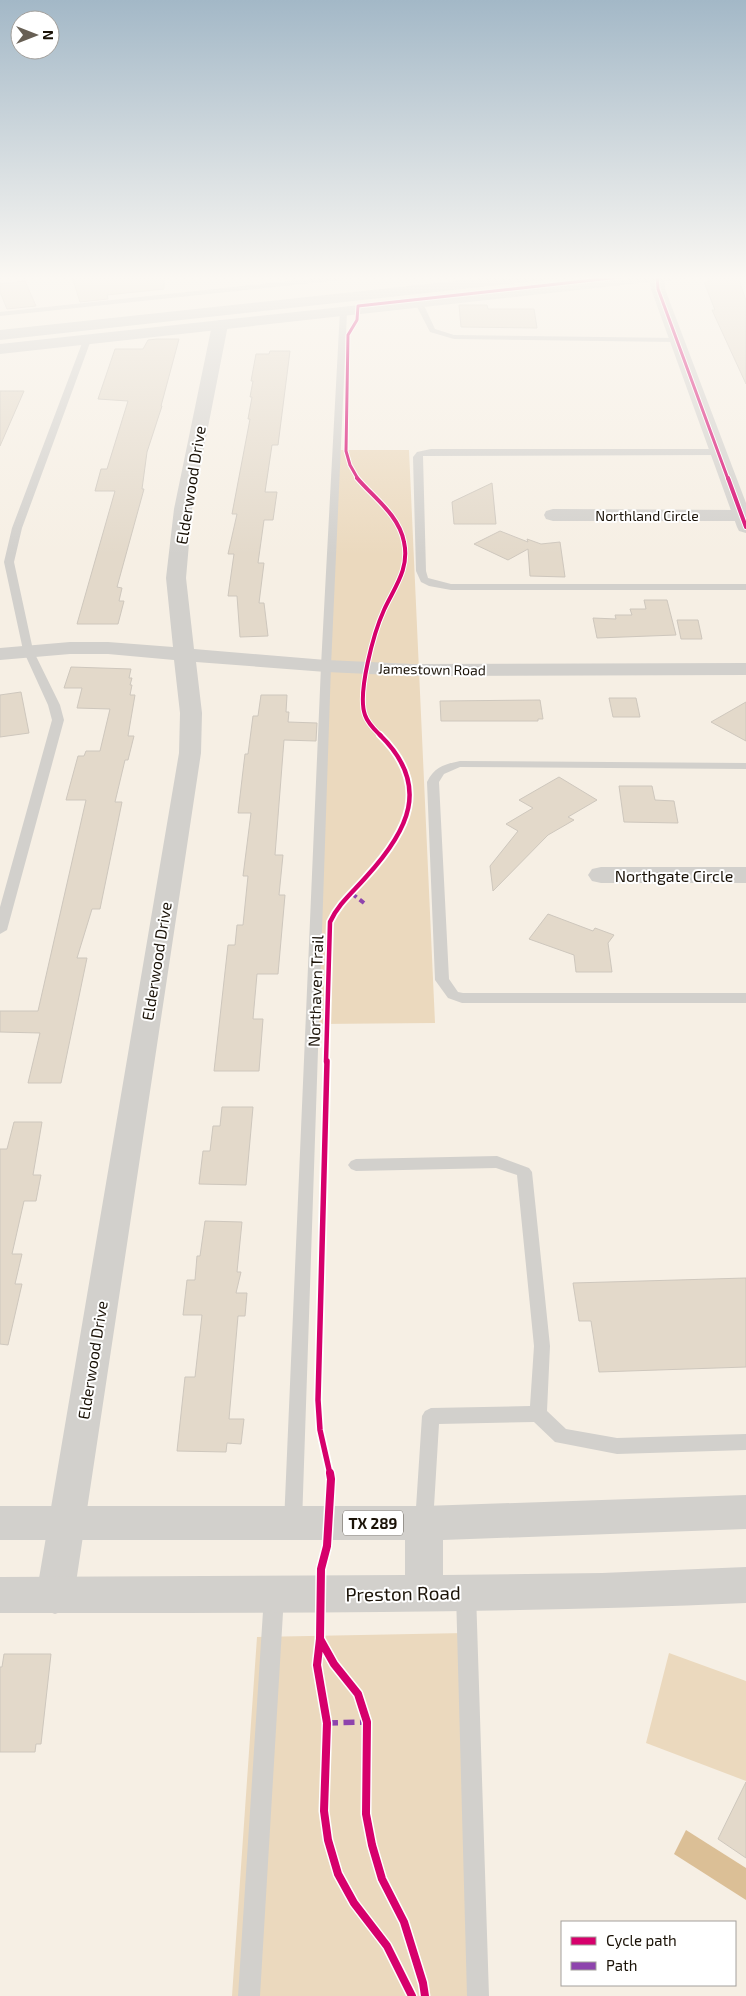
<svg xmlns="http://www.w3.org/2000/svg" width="746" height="1996" font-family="'Exo 2',sans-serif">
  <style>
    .green { fill: #ebd9be }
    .water { fill: #dbbf96 }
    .building { fill: #e3d9ca; stroke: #cec7bd }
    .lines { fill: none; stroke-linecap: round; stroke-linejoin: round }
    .service { fill: #d2d0cc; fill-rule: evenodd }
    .minor { fill: #d2d0cc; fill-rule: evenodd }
    .tertiary { fill: #d2d0cc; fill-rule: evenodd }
    .primary { fill: #d2d0cc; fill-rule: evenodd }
    .motorway { fill: #d2d0cc; fill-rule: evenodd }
    .quiet-far1 { stroke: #8e44ad; stroke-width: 4; stroke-dasharray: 7 4; stroke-linecap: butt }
    .quiet { stroke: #8e44ad; stroke-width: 5.5; stroke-dasharray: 11 5.5; stroke-linecap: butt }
    .cycleway-far4-casing { stroke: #fff; stroke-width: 5 }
    .cycleway-far3-casing { stroke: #fff; stroke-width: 6 }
    .cycleway-far2-casing { stroke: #fff; stroke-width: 8 }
    .cycleway-far1-casing { stroke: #fff; stroke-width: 9 }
    .cycleway-casing { stroke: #fff; stroke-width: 11 }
    .cycleway-far4 { stroke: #d6006c; stroke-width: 3 }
    .cycleway-far3 { stroke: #d6006c; stroke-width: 4 }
    .cycleway-far2 { stroke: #d6006c; stroke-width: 4.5 }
    .cycleway-far1 { stroke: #d6006c; stroke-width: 5.5 }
    .cycleway { stroke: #d6006c; stroke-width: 8 }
    .labels { text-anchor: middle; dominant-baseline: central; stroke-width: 4; stroke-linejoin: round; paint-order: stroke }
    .far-street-label { font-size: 14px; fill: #1a1207; stroke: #fff }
    .shield { fill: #fff; stroke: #5f5951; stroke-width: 1 }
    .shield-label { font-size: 15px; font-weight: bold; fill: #1a1207 }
    .street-label { font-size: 16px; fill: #1a1207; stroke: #fff }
    .near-street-label { font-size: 19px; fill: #1a1207; stroke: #fff }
  </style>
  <rect width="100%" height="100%" fill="#f6efe4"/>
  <path class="green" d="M337,450h72l26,573 -117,1z
    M465,1633l9,363h-242l25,-359z
    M669,1653l77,28v100l-100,-38z"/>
  <path class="water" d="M686,1830l60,38v32l-72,-46z"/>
  <path class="building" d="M85,275h79v14l-57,6 1,4 -28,3 -8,-25z
    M707,278h31l8,22v84l-34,-74h3l-11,-28h5z
    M25,281l11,25 -29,3 -7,-17v-8z
    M459,305h28l1,4h46l3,19 -76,-1z
    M157,339h22l-18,67h1l-15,46 -5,37h2l-27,98 5,1 -3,13h5l-6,23h-41l38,-133h-20l6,-22h6l21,-68 -30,-2 17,-50h28l5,-9z
    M270,351h20l-12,94h-6l-7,47h12l-4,28h-9l-6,43h6l-5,40h5l4,33 -28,1 -3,-41h-9l6,-42h-6l9,-40h-5l18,-95h-2l4,-22h-2l3,-16h-2l5,-27h13z
    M0,391h24l-24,55z
    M492,483l4,41h-42l-2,-22z
    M500,531l28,11 -1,-3 14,5 19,-2 5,35 -35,-1 -2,-27 -20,11 -34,-16z
    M644,600h23l9,35 -79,3 -4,-20 23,1 -1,-4h17l-2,-6h16z
    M677,620h21l4,19h-21z
    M71,667l60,2 -2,9h3l-2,7h2l-2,10h5l-7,41h6l-6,24h-3l-10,42h7l-22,107h-8l-15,49h10l-26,125h-33l12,-50 -40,-1v-21h38l48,-211h-20l12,-44h6l2,-5h14l10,-42 -33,-1 5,-20h-18z
    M21,692l8,41 -29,4v-42z
    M261,695h26l-1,17h3l-1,10 29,1 -1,18 -32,-1 -9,115h8l-4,40h6l-7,79h-21l-4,45h10l-4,52h-45l14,-126h7l2,-20h6l5,-49h-5l8,-63h-13l7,-59h3l5,-38h5z
    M609,698h27l4,19h-27z
    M540,700l3,19h-5v2h-97l-1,-20z
    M746,702v39l-35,-19z
    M559,777l38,23 -29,17 6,3 -26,15 -55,56 -3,-25 28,-35 -12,-7 27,-16 -14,-8z
    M619,786h33l3,14 19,1 4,22 -54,-1z
    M548,914l45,17 2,-3 19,7 -6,8 4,29h-36l-2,-17 -45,-16z
    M222,1107h31l-7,78 -47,-1 4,-33h7l3,-25h7z
    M14,1122h28l-9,53h8l-5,26h-12l-12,53h10l-7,30h7l-14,61 -8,-1v-195h7z
    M205,1221l37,1 -5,50h4l-5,21h11l-2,23h-7l-9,103h15l-3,25 -14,-1 -1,9 -49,-1 8,-74h10l7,-62h-19l4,-35h8l2,-24h3z
    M746,1278v89l-147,5 -8,-51h-12l-6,-38z
    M4,1654h47l-10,90h-5l-1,8h-35v-85h2z
    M746,1782v76l-28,-19z"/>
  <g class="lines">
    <path class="service" d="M346,275h9v2l-4,2 -351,37v-4z
      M416,301h6l13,28 19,6 222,3 4,2 -4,2 -222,-3 -24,-7 -15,-29z
      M340,310l7,2 -16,354 -29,857 -2,6 -7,3 -7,-3 -2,-6 37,-857z
      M84,338l7,2 -69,188 -8,34 19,88 27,55 4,15 -57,210 -7,4v-27l52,-187 -4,-15 -25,-55 -19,-88 8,-34z
      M431,449h287l4,3 -4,3 -295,1 3,115 2,7 23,6h295v6h-295l-22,-4 -8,-4 -5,-11 -3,-114 4,-5z
      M460,761l286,2v6l-286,-2 -16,7 -5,8 10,197 9,13 5,1h283v10h-284l-14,-5 -13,-18 -8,-198c7,-15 18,-18 33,-21z
      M497,1156l32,12 3,4 18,174 -3,65 19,18 51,9 129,-4v16l-129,4 -62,-12 -21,-20 -95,2 -6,99 -2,6 -7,3 -7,-3 -2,-6 7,-107 3,-5 6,-3 99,-2 4,-60 -17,-171 -21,-7 -140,3 -5,-2 -3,-4 3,-4 5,-2z
      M466,1584l7,2 3,7 13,403h-22l-11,-403 3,-7z
      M274,1587l7,2 3,7 -24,400h-22l26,-400 3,-7z"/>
    <path class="minor" d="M220,320l5,2 3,3 -36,184 -6,69 8,71 132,11 87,4 333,-1v12l-333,1 -87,-4 -130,-10 6,51 -1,40 -127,843 -5,13 -14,5 -14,-5 -5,-13 143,-843 1,-40 -6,-53 -66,-6h-38l-70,6v-12l70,-6h38l65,5 -7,-69 8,-69 38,-184 3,-3z
      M553,509l189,1 4,1v10h-193l-7,-2 -2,-4 2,-4z
      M601,867h145v16h-145l-9,-2 -4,-6 4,-6z"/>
    <path class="tertiary" d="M637,275h50l-7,4 -15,2v8l81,214v30l-7,-2 -2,-4 -86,-238 -1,-7 -650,72v-10z"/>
    <path class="primary" d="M746,1495v34l-303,11v35l159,-2 144,-6v36c-249,11 -497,10 -746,10v-36l405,-2v-35h-405v-34h424z"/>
    <path class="motorway" d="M511,275h50l-7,4 -554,61v-10z"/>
    <path class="quiet-far1" d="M351,893l13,10"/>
    <path class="quiet" d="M327,1723l40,-1"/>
    <defs>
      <path id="cycleway-far4" d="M657,275l1,14 70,190
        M358,479l-8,-14 -4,-14 2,-116 9,-15 1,-14 280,-31"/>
      <path id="cycleway-far3" d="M357,478c17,20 42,37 47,64 6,27 -10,46 -20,68 -10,22 -27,83 -19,105 3,9 10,15 16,21
        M728,478l18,49"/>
      <path id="cycleway-far2" d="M326,1062l4,-140c8,-18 23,-30 36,-45 42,-46 66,-91 14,-142"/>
      <path id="cycleway-far1" d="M327,1061l-9,339 2,30 10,44"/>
      <path id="cycleway" d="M330,1473l1,6 -4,67 -6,23 -1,70 14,25 24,30 9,28 -1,92 6,31 10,34 22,43 19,61 2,13
        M320,1639l-3,26 10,58 -3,88 4,29 10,34 16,29 33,43 25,50"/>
    </defs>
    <use href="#cycleway-far4" class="cycleway-far4-casing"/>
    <use href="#cycleway-far3" class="cycleway-far3-casing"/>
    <use href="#cycleway-far2" class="cycleway-far2-casing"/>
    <use href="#cycleway-far1" class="cycleway-far1-casing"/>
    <use href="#cycleway" class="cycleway-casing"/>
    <use href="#cycleway-far4" class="cycleway-far4"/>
    <use href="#cycleway-far3" class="cycleway-far3"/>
    <use href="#cycleway-far2" class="cycleway-far2"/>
    <use href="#cycleway-far1" class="cycleway-far1"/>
    <use href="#cycleway" class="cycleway"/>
  </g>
  <linearGradient id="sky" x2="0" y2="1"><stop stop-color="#a3b8c7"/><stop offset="0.5" stop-color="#fbf8f3"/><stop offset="1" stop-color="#fbf8f3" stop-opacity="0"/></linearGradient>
  <rect width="746" height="555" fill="url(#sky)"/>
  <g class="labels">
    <g class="far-street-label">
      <text x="647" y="515">Northland Circle</text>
      <text transform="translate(432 669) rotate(1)">Jamestown Road</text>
    </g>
    <rect class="shield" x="343" y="1510.5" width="60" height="25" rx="4"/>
    <g class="shield-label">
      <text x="373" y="1523">TX 289</text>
    </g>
    <g class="street-label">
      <text transform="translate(190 485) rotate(-81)">Elderwood Drive</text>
      <text x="674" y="875">Northgate Circle</text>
      <text transform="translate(156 961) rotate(-81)">Elderwood Drive</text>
      <text transform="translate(315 991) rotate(-88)">Northaven Trail</text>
      <text transform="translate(92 1360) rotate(-81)">Elderwood Drive</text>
    </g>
    <g class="near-street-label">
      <text transform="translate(403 1593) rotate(-1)">Preston Road</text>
    </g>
  </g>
  <rect x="561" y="1921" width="175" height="65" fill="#ffffff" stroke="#a3a09c"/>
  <rect x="571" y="1937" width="25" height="8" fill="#d6006c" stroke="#a3a09c"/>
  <text x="606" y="1946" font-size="15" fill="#1a1207">Cycle path</text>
  <rect x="571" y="1962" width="25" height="8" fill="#8e44ad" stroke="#a3a09c"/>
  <text x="606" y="1971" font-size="15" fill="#1a1207">Path</text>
  <g transform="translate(35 35) rotate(90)"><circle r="24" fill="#ffffff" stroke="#a3a09c"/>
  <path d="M0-4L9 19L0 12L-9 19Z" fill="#675f54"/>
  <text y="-8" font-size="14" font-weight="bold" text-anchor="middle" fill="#1a1207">N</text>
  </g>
</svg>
